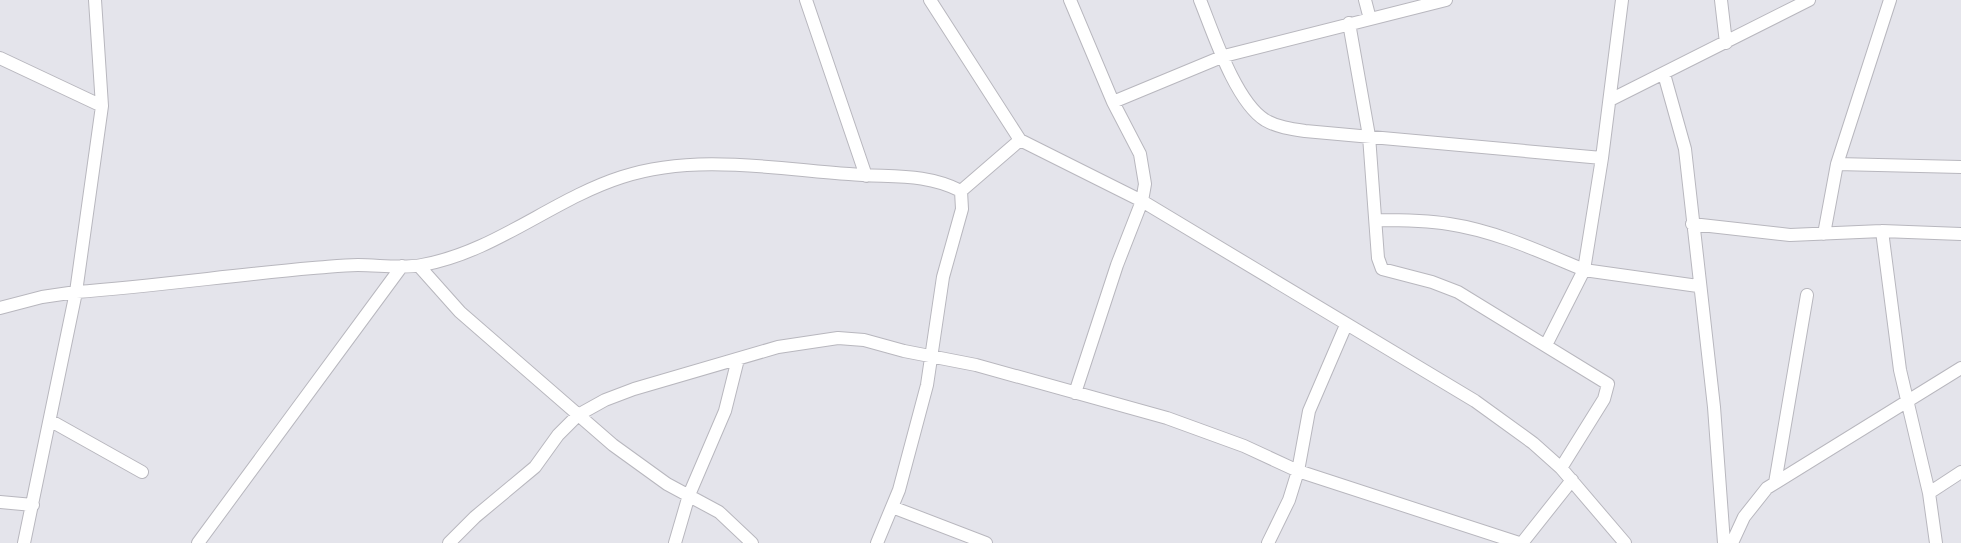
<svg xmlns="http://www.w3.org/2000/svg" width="1961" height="543" font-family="'Alegreya Sans',sans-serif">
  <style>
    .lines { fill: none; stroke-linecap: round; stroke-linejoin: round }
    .minor-casing { stroke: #b8b7be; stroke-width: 14 }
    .minor { stroke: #fff; stroke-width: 12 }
  </style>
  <rect width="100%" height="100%" fill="#e4e4eb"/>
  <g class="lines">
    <defs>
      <path id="minor" d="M95,0l7,106
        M806,0l60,176
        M930,0l90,140 122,61 333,200 58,42 28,25 64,75
        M1070,0l43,102 27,52 5,30 -3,17 -25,64 -42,128
        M1200,0c13,32 35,101 65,120 12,7 26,9 40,11l297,27
        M1365,0l5,19
        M1622,0l-20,158 -18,112 114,16
        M1721,0l5,43
        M1349,23l20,113 9,122 4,11 50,13 26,10 150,92 -4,15 -43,69
        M0,58l102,48 -26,186 -52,251
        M1664,74l21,75 29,258 10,136
        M1610,100l199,-100
        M1113,102l111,-46 222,-56
        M1837,164l124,3
        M1376,220c24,0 49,0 73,4 47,7 92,28 135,46l-38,75
        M1692,224l98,11 92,-4 79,3
        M1882,231l18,139 29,123 7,50
        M1824,234l13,-70 53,-164
        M419,266l41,46 153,133 54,39 52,28 33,31
        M0,308l42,-11 34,-5c79,-6 158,-17 237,-24 15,-1 30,-3 45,-3 21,0 44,4 64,0 73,-13 131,-66 200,-88 72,-24 154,-8 227,-3 40,4 75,-2 112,17l59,-51
        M51,421l91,51
        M1775,483l32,-188
        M1929,493l32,-21
        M0,502l33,3
        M892,507l94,36
        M198,543l204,-277
        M449,543l26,-26 60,-50 23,-32 20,-20 27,-15 29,-11 144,-42 60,-9 26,2 40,11 72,14 191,53 77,28 54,25 221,72
        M675,543l14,-48 36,-84 13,-52
        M877,543l22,-53 28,-105 16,-108 19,-68 -1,-18
        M1268,543l21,-43 9,-29 11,-60 37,-86
        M1522,543l50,-63
        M1732,543l12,-26 23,-29 194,-120"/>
    </defs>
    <use href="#minor" class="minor-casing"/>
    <use href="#minor" class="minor"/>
  </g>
</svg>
